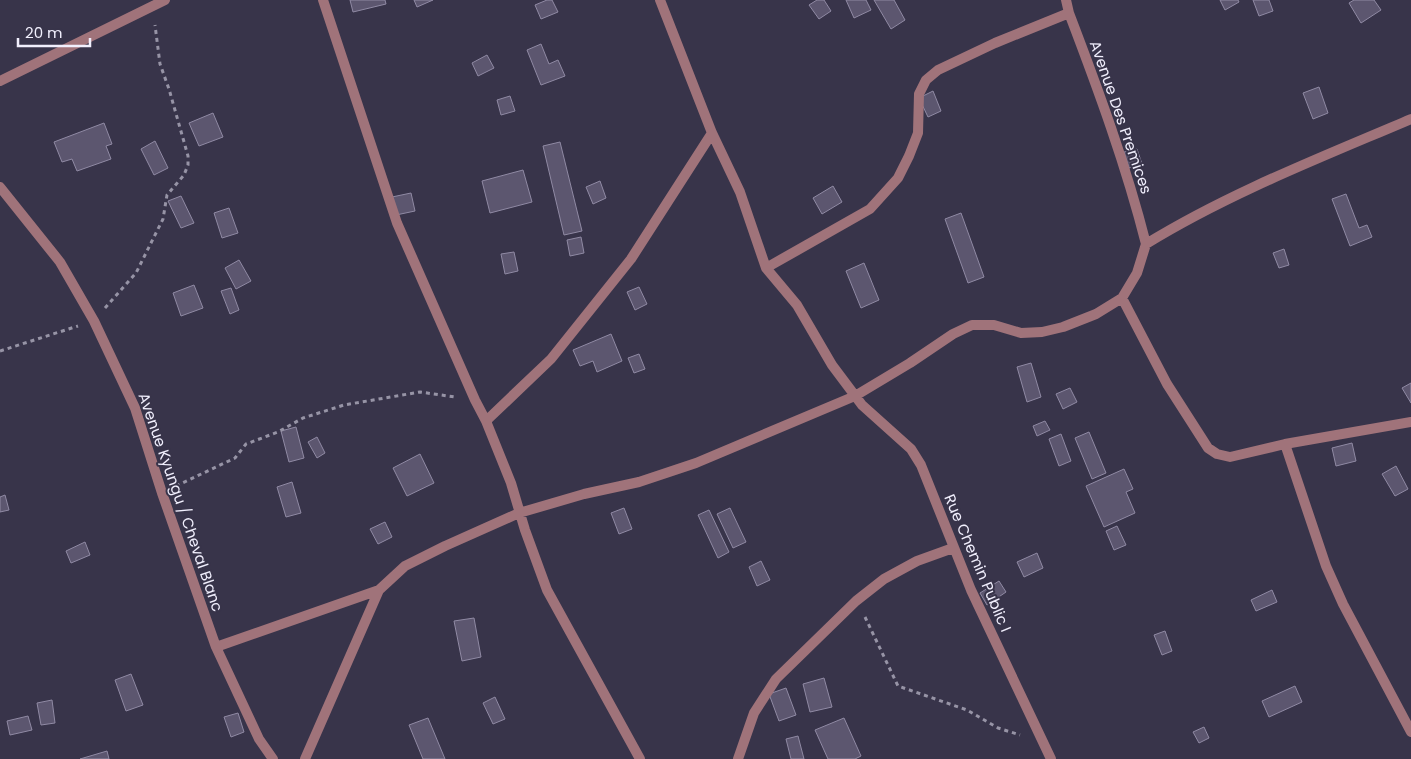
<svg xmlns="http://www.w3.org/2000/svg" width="1411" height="759" font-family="Poppins,sans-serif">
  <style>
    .building { fill: #5c566f; stroke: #908aa4 }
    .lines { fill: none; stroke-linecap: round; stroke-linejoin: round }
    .path { stroke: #9794a6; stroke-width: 3; stroke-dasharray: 4 4; stroke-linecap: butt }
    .street { stroke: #a0737a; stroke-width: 10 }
    .labels { text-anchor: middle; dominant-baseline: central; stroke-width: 4; stroke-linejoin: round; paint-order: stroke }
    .street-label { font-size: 15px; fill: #f1effd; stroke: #38344a }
  </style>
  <rect width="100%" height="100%" fill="#38344a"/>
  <path class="building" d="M350,0h35l1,4 -33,8z
    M414,0h19l-16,7z
    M547,0h5l6,12 -17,7 -6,-14z
    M817,0h7l7,11 -12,8 -10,-14z
    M846,0h20l5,10 -17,8z
    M874,0h20l11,20 -14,9z
    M1220,0h18l1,2 -14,8z
    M1253,0h16l4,11 -14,5z
    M1354,0h20l7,10 -20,13 -12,-20z
    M541,44l8,20 9,-4 7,16 -24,9 -14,-35z
    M487,55l7,13 -16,8 -6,-13z
    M1319,87l9,26 -15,6 -10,-26z
    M933,91l8,20 -13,6 -9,-19z
    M510,96l5,15 -14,4 -4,-15z
    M213,113l10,24 -24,9 -10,-23z
    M104,123l8,21 -6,2 5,13 -34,12 -5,-12 -10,3 -8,-20z
    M155,141l13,27 -14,7 -13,-26z
    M560,142l22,89 -18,4 -21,-89z
    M1137,149l5,15 -13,4 -5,-16z
    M523,170l9,32 -42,11 -8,-32z
    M600,181l6,17 -13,6 -7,-17z
    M833,186l9,16 -20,12 -9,-16z
    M411,193l4,18 -19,4 -4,-18z
    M1346,194l13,34 8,-3 5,12 -22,9 -18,-47z
    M181,196l13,27 -13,5 -13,-27z
    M229,208l9,25 -16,5 -8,-25z
    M961,213l23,64 -16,6 -23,-64z
    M581,237l3,16 -14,3 -3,-16z
    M1284,249l5,16 -10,3 -6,-15z
    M514,252l4,19 -13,3 -4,-20z
    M239,260l12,21 -15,8 -11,-21z
    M864,263l15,37 -18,8 -15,-37z
    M194,285l9,23 -22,8 -8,-23z
    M639,287l8,17 -12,6 -8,-18z
    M231,288l8,22 -9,4 -9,-23z
    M611,334l11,27 -25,11 -4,-11 -13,5 -7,-16z
    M639,354l6,15 -11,4 -6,-15z
    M1031,363l10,34 -14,5 -10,-35z
    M1411,383v20l-9,-15z
    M1070,388l7,14 -14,7 -7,-15z
    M1045,421l5,9 -13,6 -4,-10z
    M296,427l8,31 -15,4 -8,-31z
    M1089,432l17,41 -14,6 -17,-41z
    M1061,434l10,27 -12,5 -10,-27z
    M317,437l8,16 -8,5 -9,-16z
    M1352,443l4,18 -20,5 -4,-18z
    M420,454l14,29 -27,13 -14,-28z
    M1396,466l12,23 -13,7 -13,-22z
    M1124,469l9,20 -7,3 9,21 -31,14 -18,-41z
    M292,482l9,31 -15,4 -9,-30z
    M5,495l4,15 -9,2v-15z
    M624,508l8,21 -13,5 -8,-21z
    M730,508l16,34 -13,6 -16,-34z
    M709,510l20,42 -11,6 -20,-43z
    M385,522l7,15 -14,7 -8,-15z
    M1117,526l9,19 -12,5 -8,-19z
    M85,542l5,13 -19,8 -5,-12z
    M1037,553l6,15 -19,9 -7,-15z
    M761,561l9,19 -13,6 -8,-19z
    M999,581l7,11 -19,13 -7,-12z
    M1272,590l5,12 -21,9 -5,-11z
    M474,618l7,39 -19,4 -8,-40z
    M1165,631l7,20 -10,4 -8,-20z
    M131,674l12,31 -17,6 -11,-31z
    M824,678l8,29 -22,5 -7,-28z
    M1295,686l7,16 -33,15 -7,-16z
    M786,688l10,27 -17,6 -10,-27z
    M495,697l10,22 -12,5 -10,-21z
    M52,700l3,23 -14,2 -4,-22z
    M238,713l6,19 -13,5 -7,-20z
    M28,716l4,14 -22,5 -3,-14z
    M428,718l17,41h-22l-14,-34z
    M844,718l17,38 -6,3h-27l-13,-29z
    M1204,727l5,11 -10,5 -6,-11z
    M798,736l6,23h-13l-5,-20z
    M107,751l2,8h-29z"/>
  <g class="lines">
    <path class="path" d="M105,308l31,-35 27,-54 4,-24 17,-20 4,-10v-9l-19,-67 -9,-25 -5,-39
      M0,351l78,-25
      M176,486l59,-28 11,-14 32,-12 25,-14 41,-13 76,-13 35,5
      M865,617l33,69 69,24 31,18 22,7"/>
    <path class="street" d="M323,0l74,223 78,177 11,21 25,62 14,47 22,60 93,169
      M660,0l52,133 28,59 26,76 31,37 35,60 30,40 49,44 10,16 50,125 80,169
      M1066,0l3,13c29,76 57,152 77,231
      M0,81l165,-81
      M0,187l60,75 34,59 41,87 27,85 54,154 43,92 14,20
      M766,268l104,-59 28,-31 11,-22 9,-23 1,-39 7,-14 12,-10 57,-27 74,-30
      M1122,298l45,86 41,64 9,6 13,3 55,-13 126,-22
      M486,421l65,-62 80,-100 81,-126
      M1285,444l41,122 17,38 68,128
      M216,647l163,-57
      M305,759l74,-169 26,-24 40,-20 74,-33 65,-19 55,-12 57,-19 159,-67 55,-33 43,-29 19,-9h22l27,8 21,-1 21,-5 33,-13 26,-16 15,-25 9,-29c83,-51 176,-87 265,-125
      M738,759l16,-46 22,-34 80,-78 28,-22 33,-18 36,-13"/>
  </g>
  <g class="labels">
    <g class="street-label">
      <text transform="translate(1121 117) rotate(71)">Avenue Des Premices</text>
      <text transform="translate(181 502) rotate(71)">Avenue Kyungu / Cheval Blanc</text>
      <text transform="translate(978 563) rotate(67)">Rue Chemin Public I</text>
    </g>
  </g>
  <path d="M18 38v8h72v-8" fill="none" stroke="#f1effd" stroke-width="2.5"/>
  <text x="25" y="38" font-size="15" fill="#f1effd" stroke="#38344a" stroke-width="4" paint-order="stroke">20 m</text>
</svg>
